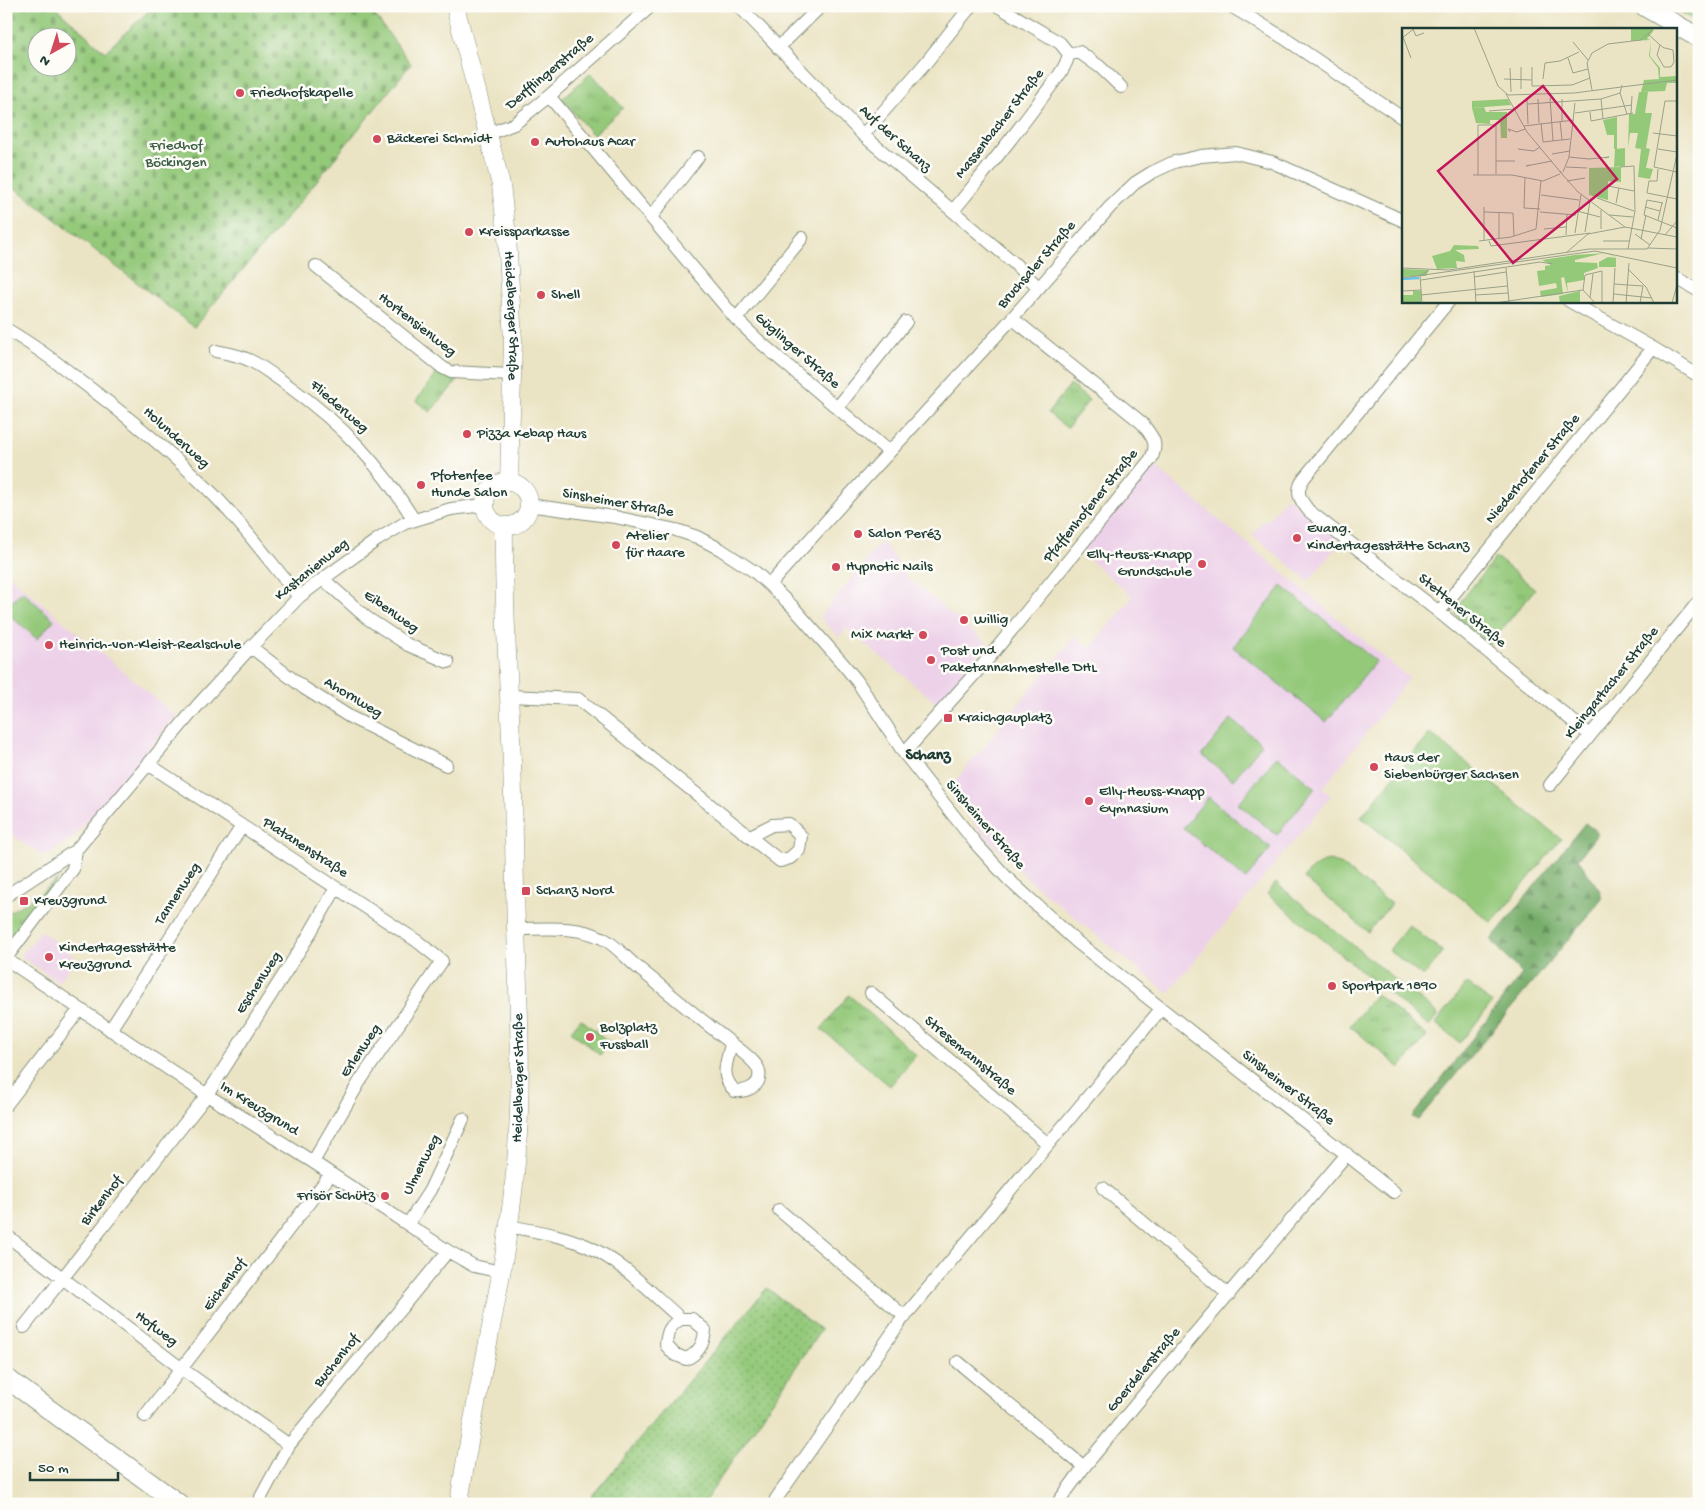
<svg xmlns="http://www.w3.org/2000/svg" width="1705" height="1510" font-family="'Gochi Hand',sans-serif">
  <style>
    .built { fill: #edd1e9 }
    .grass { fill: url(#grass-dots); stroke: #5a8357 }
    .forest { fill: url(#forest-firs); stroke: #4b754f }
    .cemetery { fill: url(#cemetery-stones); stroke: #5a8357; fill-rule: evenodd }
    .park { fill: url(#park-tufts); stroke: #5a8357 }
    .garden { fill: url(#garden-furrows); stroke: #5a8357 }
    .pitch { fill: #94c97a; stroke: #5a8357 }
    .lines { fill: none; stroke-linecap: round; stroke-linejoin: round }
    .minor-casing { stroke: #85907c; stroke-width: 14 }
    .secondary-casing { stroke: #85907c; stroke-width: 19 }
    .primary-casing { stroke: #85907c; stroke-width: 21 }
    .minor { stroke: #fff; stroke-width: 12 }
    .secondary { stroke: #fff; stroke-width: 18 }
    .primary { stroke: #fff; stroke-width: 19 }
    .poi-dot { fill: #d1495b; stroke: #fdfcf7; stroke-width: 2 }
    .labels { text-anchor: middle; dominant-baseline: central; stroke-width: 5; stroke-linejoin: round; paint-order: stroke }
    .street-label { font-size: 15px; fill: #1f3d34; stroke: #fdfcf7 }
    .poi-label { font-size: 15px; fill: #1f3d34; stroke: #fdfcf7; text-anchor: start }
    .park-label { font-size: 15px; fill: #3c6046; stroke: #fdfcf7 }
    .neighbourhood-label { font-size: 16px; font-weight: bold; fill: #1f3d34; stroke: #fdfcf7 }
    .inset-river { fill: none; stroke: #6ac2e8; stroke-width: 2.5 }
    .inset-road { fill: none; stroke: #99a18a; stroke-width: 1 }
    .view { fill: #c2185b; fill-opacity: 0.15; stroke: #c2185b; stroke-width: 2.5 }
    .inset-edge { fill: none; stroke: #1f3d34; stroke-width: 2.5 }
  </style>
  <defs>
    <pattern id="grass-dots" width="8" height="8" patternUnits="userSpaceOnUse" patternTransform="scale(1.25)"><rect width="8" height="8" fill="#94c97a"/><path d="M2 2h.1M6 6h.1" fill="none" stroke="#78a465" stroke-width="1.8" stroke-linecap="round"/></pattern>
    <pattern id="forest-firs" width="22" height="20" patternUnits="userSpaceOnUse" patternTransform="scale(1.25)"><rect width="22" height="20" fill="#77ad6a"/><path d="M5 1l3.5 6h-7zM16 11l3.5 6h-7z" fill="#618e58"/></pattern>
    <pattern id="cemetery-stones" width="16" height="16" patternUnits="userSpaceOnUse" patternTransform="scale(1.25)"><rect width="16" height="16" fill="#94c97a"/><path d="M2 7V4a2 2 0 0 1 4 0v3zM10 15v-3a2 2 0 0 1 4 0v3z" fill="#78a465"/></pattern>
    <pattern id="park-tufts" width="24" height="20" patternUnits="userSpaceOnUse" patternTransform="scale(1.25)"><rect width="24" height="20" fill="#94c97a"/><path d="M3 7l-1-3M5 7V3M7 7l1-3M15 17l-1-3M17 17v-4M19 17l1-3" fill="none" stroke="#78a465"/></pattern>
    <pattern id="garden-furrows" width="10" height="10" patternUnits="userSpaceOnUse" patternTransform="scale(1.25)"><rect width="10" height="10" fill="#94c97a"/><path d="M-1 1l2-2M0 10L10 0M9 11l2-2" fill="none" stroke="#78a465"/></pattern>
  </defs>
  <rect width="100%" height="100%" fill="#fdfcf7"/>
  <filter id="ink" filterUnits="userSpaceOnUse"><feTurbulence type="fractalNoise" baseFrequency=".02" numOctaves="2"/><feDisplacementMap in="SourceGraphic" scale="10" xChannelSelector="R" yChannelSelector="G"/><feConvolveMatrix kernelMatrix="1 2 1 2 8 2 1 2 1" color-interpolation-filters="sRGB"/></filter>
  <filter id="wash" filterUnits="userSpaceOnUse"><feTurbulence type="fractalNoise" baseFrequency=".0096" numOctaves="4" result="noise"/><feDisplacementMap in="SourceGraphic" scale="20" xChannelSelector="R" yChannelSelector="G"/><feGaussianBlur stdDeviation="1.12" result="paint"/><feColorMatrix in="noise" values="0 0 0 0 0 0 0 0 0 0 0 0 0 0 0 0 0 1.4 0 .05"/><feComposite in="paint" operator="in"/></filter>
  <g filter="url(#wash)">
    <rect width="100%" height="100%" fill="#ebe4c4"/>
    <path class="built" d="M1152,464l257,214 -86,110 8,8 -163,197 -132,-107 -52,-51 -36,-45 127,-154 15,12 43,-51 -52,-45z
      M1287,497l54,44 -32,40 -57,-46 12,-15 3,1z
      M882,541l28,39 78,64 -50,60 -92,-76 -7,9 -19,-20z
      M6,573l170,143 -104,123 -28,17 -38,-25z
      M41,931l36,28 -19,23 -37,-26z"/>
    <path class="grass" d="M767,1288l54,42 -118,174h-118z"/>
    <path class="forest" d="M1585,823l13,10 -20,26 22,32 2,8 -184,221 -6,-3 110,-143 -31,-34z"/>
    <path class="cemetery" d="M6,6h48l51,46 49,-46h214l43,58 -126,156 -91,107 -188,-146zM38,38h30v30h-30z"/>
    <path class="park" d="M591,73l32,35 -30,27 -31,-36z
      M438,371l22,7 -30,34 -14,-11z
      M1070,385l19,15 -22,28 -19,-15z
      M1496,557l39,32 -46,56 -29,-24 -6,-11z
      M58,879l-52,70v-35l31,-18z
      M1376,994l51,42 -27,32 -50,-42z
      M849,995l67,60 -26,31 -69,-57z"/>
    <path class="garden" d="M1670,6h29v17z"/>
    <path class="pitch" d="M1282,586l94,75 -50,61 -93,-75z
      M22,591l32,29 -17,19 -31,-27v-4z
      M1231,719l31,25 -29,36 -31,-25z
      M1430,733l131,106 -69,84 -131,-106z
      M1277,756l38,32 -38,47 -39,-31z
      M1208,797l63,51 -25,31 -63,-51z
      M1330,861l12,4 49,39 -23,28 -64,-54c8,-10 13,-15 26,-17z
      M1276,883l162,131 -9,12 -162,-132z
      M1409,925l34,27 -20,25 -34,-27z
      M1467,983l25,20 -32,40 -25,-20z
      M581,1019l29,24 -10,12 -29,-24z"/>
  </g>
  <g filter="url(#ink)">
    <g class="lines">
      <defs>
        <path id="minor" d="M739,6l124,129 150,127 26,26
          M998,6l62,37 9,11 10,-2 21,15 21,20
          M1231,6l53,32 120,81
          M778,48l43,-42
          M549,96l187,223 24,23 129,110
          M488,134l26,-10 35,-28 102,-90
          M863,135l61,-70 47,-59
          M953,211c30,-37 60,-73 88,-112 10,-14 24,-28 28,-45
          M651,217l47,-60
          M316,266l127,102 8,4 60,3
          M1676,278l23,13
          M1449,301l-145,177c-9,14 -5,21 5,33l130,101 151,123
          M1569,301l84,47 46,28
          M736,319l66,-81
          M6,329c26,15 49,32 72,50 48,36 94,74 136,116 31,32 57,68 85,102
          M216,351c11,2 23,4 33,9 15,7 28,18 41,27 53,38 90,78 124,133
          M837,408l69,-86
          M529,505l86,12 61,13 21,7 23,12 35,23 37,34 52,59 13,16 47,72 73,92 32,35 68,62 317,250
          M323,579l44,39 41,27 40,17
          M770,584l79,-88 157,-171 104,-118 25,-24 16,-10 23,-11 27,-6 35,-3 36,9 132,59
          M1439,612l214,-264
          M251,647l53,41 46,29 96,48
          M509,696l69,3 202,162 10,-3 9,-8 2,-14 -12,-12 -17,1 -22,11
          M904,753l84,-94 163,-200c8,-17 1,-22 -9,-36l-130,-105
          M148,764l269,177 25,20 -82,120 -47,81
          M1550,785l149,-184
          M6,896l70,-46 122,-145 53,-58 48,-50 24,-18 54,-39 28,-17 46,-14 33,-4
          M516,929c28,0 61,-4 86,9 13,6 24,20 35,29 30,24 59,49 89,72 8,7 31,22 33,32 3,15 -12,21 -24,20 -16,-16 -8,-27 -4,-47
          M6,958l67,-89 3,-19
          M6,959l201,136 106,67 135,89 26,15 27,6
          M871,993l177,151
          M110,1030l132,-204
          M6,1105l74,-96
          M1103,1188l126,107
          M779,1210l126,107
          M408,1224l22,-34 33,-71
          M508,1226c27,5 54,9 79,20 36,16 65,48 94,73h11l13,11c-1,14 -6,23 -19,29l-12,-5 -8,-9c1,-13 3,-19 15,-26
          M6,1235l176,134 107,76
          M24,1327l183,-232 99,-155 30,-52
          M958,1362l126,105
          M145,1416l186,-242
          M261,1497l28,-52 159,-194
          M779,1504l-3,-5 124,-177 261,-313
          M1057,1504l27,-37 71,-86 192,-227"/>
        <g id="secondary">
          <path id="s1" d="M455,6l46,179 6,51 6,105 -4,141"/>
          <circle cx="507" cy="504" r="22"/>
          <path id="s2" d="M459,1504c17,-124 53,-245 59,-371 4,-69 0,-138 -2,-207 -2,-63 -2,-125 -5,-188 -3,-70 -8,-141 -7,-212"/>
        </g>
        <path id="primary" d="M1644,6l55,32
          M6,1378l173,126"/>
      </defs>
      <use href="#minor" class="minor-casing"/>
      <use href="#secondary" class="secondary-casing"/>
      <use href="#primary" class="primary-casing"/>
      <use href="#minor" class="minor"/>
      <use href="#secondary" class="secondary"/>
      <use href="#primary" class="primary"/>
    </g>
  </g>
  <g class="poi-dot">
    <circle cx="240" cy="93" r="5"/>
    <circle cx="377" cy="139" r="5"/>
    <circle cx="535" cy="142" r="5"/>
    <circle cx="469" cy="232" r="5"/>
    <circle cx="541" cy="295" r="5"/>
    <circle cx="467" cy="434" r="5"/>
    <circle cx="421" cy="485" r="5"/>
    <circle cx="858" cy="534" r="5"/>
    <circle cx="1297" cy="538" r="5"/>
    <circle cx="616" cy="545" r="5"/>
    <circle cx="1202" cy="564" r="5"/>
    <circle cx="836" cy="567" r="5"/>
    <circle cx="964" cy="620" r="5"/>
    <circle cx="923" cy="635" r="5"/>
    <circle cx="49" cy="645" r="5"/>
    <circle cx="931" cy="660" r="5"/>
    <rect x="943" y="713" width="10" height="10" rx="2.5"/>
    <circle cx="1374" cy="767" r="5"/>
    <circle cx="1089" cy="801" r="5"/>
    <rect x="521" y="886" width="10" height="10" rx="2.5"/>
    <rect x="19" y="896" width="10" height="10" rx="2.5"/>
    <circle cx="49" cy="957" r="5"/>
    <circle cx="1332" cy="986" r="5"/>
    <circle cx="590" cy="1037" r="5"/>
    <circle cx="385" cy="1196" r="5"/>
  </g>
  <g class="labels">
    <g class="street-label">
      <text transform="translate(550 72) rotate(-40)">Derfflingerstraße</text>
      <text transform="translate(1000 124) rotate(-52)">Massenbacher Straße</text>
      <text transform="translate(895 139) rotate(42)">Auf der Schanz</text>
      <text transform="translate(1037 265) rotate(-49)">Bruchsaler Straße</text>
      <text stroke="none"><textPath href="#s1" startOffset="316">Heidelberger Straße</textPath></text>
      <text transform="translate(417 325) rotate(38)">Hortensienweg</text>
      <text transform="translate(797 351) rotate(41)">Güglinger Straße</text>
      <text transform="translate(339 407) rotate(41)">Fliederweg</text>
      <text transform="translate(176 438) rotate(42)">Holunderweg</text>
      <text transform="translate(1533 469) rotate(-50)">Niederhofener Straße</text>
      <text transform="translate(618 503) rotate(10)">Sinsheimer Straße</text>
      <text transform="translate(1091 506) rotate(-51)">Pfaffenhofener Straße</text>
      <text transform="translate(312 570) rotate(-39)">Kastanienweg</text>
      <text transform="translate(1462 611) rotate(39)">Stettener Straße</text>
      <text transform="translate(391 612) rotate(35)">Eibenweg</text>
      <text transform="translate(1612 683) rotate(-51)">Kleingartacher Straße</text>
      <text transform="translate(353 698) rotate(31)">Ahornweg</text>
      <text transform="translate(985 825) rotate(49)">Sinsheimer Straße</text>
      <text transform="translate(305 848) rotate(33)">Platanenstraße</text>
      <text transform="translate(178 894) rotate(-57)">Tannenweg</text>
      <text transform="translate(259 983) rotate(-57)">Eschenweg</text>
      <text transform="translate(361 1051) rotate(-56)">Erlenweg</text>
      <text transform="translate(970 1056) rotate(40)">Stresemannstraße</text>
      <text stroke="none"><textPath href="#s2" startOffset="431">Heidelberger Straße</textPath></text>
      <text transform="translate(1288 1088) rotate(38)">Sinsheimer Straße</text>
      <text transform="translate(259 1109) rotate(32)">Im Kreuzgrund</text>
      <text transform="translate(422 1165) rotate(-63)">Ulmenweg</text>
      <text transform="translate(102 1201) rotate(-52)">Birkenhof</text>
      <text transform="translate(225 1285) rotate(-53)">Eichenhof</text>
      <text transform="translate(156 1329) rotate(37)">Hofweg</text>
      <text transform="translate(337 1361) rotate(-51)">Buchenhof</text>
      <text transform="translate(1144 1370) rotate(-50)">Goerdelerstraße</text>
    </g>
    <g class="poi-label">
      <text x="250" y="93">Friedhofskapelle</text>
      <text x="387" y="139">Bäckerei Schmidt</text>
      <text x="545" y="142">Autohaus Acar</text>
      <text x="479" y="232">Kreissparkasse</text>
      <text x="551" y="295">Shell</text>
      <text x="477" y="434">Pizza Kebap Haus</text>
      <text x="431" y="476">Pfotenfee<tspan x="431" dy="17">Hunde Salon</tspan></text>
      <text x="1307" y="529">Evang.<tspan x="1307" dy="17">Kindertagesstätte Schanz</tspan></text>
      <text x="868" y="534">Salon Peréz</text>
      <text x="626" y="536">Atelier<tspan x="626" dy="17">für Haare</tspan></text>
      <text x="1192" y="555" text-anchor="end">Elly-Heuss-Knapp<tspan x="1192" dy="17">Grundschule</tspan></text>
      <text x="846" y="567">Hypnotic Nails</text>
      <text x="974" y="620">Willig</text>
      <text x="913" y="635" text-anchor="end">Mix Markt</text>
      <text x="59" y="645">Heinrich-von-Kleist-Realschule</text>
      <text x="941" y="651">Post und<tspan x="941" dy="17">Paketannahmestelle DHL</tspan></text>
      <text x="958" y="718">Kraichgauplatz</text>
      <text x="1384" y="758">Haus der<tspan x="1384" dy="17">Siebenbürger Sachsen</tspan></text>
      <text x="1099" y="792">Elly-Heuss-Knapp<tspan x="1099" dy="17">Gymnasium</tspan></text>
      <text x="536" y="891">Schanz Nord</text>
      <text x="34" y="901">Kreuzgrund</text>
      <text x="59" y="948">Kindertagesstätte<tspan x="59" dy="17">Kreuzgrund</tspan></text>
      <text x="1342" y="986">Sportpark 1890</text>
      <text x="600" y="1028">Bolzplatz<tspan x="600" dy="17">Fussball</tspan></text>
      <text x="375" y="1196" text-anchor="end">Frisör Schütz</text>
    </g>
    <g class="park-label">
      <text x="176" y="146">Friedhof<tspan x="176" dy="17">Böckingen</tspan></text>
    </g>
    <g class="neighbourhood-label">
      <text x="928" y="756">Schanz</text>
    </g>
  </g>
  <g transform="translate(1402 28)">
    <rect width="275" height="275" fill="#ebe4c4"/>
    <path d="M244,0l8,2 -7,9 4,1 -1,16 10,12v9l17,-1v7h-10l-2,8 -24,1 3,-12 15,-1 -1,-11 -9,-12 2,-16 -20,1v-12zM82,79l2,5h21v26h-6l-1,-18h-10v4l-14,-1 -4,-15zM52,217l24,1 1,3 -24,1 9,5 1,7 -9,-1 1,7 -20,1 -5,-13 18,-5zM205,225l-7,1 -25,6v-5l33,-2 18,10zM0,241l27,1 -3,6 -24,1z" fill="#94c97a"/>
    <path d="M219,139v15l-13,-1v19l-19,-5v-27z" fill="#94c97a"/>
    <path d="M223,120v18l-11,1 1,-18z" fill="#94c97a"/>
    <path d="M237,64h9l-3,21h7l-6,35 4,1 -4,19 7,1 -3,10 -12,-2 3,-28 -6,-1 3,-15h-8l-2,15 1,-34h6zM106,71l3,6 -39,3v-7zM215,89v32h-3v-14h-7l-4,-15zM173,227v7l22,1 1,5 -14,5v7l-17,3 1,10 -4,-16 -3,1 2,16 -22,3 -1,-6 17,-3 -1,-5 -17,3 -2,-15 8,-1v-4l6,-1 -9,-5zM11,263h8v12h-19v-8h11zM178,263v12h-20l-1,-7z" fill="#94c97a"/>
    <path d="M206,229l8,1v9h-17v-5z" fill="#94c97a"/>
    <path class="inset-river" d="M0,251l17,-1"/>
    <path class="inset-road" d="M72,0l24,58 10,9 66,-2 103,-13M11,1l3,7 8,-3M246,6l12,11 4,3h1l8,2 1,12 -3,5h-7l-7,-12 3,-10M1,9l8,21M0,10l13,-10M171,14l15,18M166,30l5,15 15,-4M130,39v19h3M108,40l1,24M102,51l28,1M141,51l2,-16 15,-2 19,-9M133,58l37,-1 18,-7M119,61v-22M190,62l-5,-27 5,-10 16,-9 33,-4 13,-12M218,65l7,21M104,66l21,38 35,42 -2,-3M148,70l3,43M136,71l1,24M160,71v22M199,71l2,20M125,72l1,24M275,73h-12l-11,66 23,5M126,76l73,-5 19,-6 2,-8M87,83l26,-2M188,84l1,9 42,-8M173,85l57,-8M229,85l1,-17M158,93l2,19M139,95l2,19 27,-3M122,98l50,-6M108,104l-2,-3 9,3 8,-3M251,105l24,3M116,121l16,2 6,-4M256,121l19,3M150,126l18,-3M167,129l20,2 20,-2 -4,1M94,133h19M128,137l-4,1 26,-5M164,139l21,1M218,139l14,-1 1,45 -7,38M256,141l-1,12h-8l-2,12 30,6M161,144l6,-15 6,-54M160,146l16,18 47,35 52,10M71,147h39l31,6 17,-7M76,147v-50h18v49M123,149l-1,31 16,1M165,153l18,-3M206,158l26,5M139,167l38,5M195,170l37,13M214,175l3,-15M261,175l-16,-3 -3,15 33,13M82,179v34M243,179l15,4M175,183l23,6M82,184l29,1 1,23M138,184l36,3M207,187l24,2M256,192l4,-17M142,201l22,-2M199,201v-19M183,204l5,-31M173,205l6,-38M233,206l15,11M164,207l1,-21M263,207l12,-14M97,211v-27M239,211l5,-24M77,213l32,-4 25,-8 5,-48M87,213l2,5 99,-13M201,213h27M246,220l29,1M165,224l21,-18 37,-7M0,240l47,2 140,-21h58l13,-19 17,-76M104,240l3,34M227,242l17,17 8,16M72,243l2,32M72,249l32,-5M0,250l193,-27 82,17M19,252l119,-18 13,2M212,256l29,2M181,262l2,-15 17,-4v32M181,262l12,13M0,263l19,-1M212,266l38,4M19,267l86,-9M73,267l33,-2M188,270l3,-24M20,275l-2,-27 9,-6M93,275l88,-13M211,275l2,-35M224,275l3,-40M238,275l3,-17M270,275l5,-18"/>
    <path class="view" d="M141,58l74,93 -104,84 -75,-92z"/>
    <rect width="275" height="275" class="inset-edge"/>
  </g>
  <rect width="1705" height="1510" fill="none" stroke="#fdfcf7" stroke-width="25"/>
  <g transform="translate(52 52) rotate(219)"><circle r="24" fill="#fdfcf7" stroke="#a4b0a9"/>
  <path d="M0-4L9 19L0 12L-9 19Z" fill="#d1495b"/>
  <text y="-8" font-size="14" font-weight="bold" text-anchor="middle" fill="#1f3d34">N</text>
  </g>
  <path d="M30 1472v8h88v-8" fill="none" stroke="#1f3d34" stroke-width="2.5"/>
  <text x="38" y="1472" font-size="15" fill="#1f3d34" stroke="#fdfcf7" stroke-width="4" paint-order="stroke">50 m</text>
</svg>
